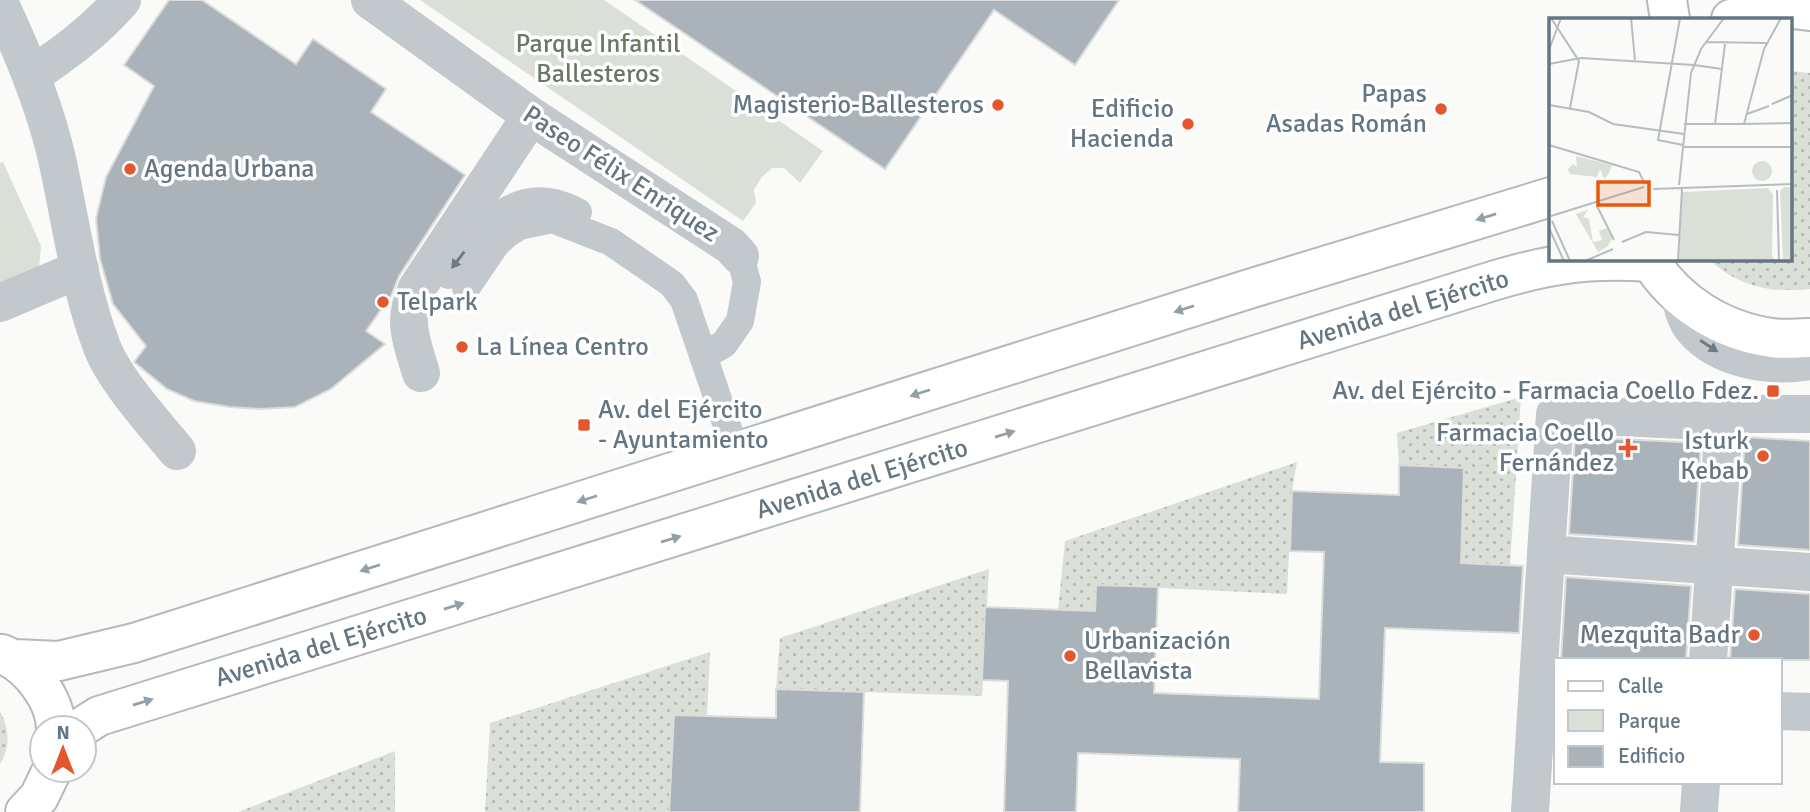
<svg xmlns="http://www.w3.org/2000/svg" width="1810" height="812" font-family="Signika,sans-serif">
  <style>
    .grass { fill: url(#grass-dots) }
    .green { fill: #dadfd7 }
    .building { fill: #aab3b9; stroke: #dcdcda; stroke-width: 2 }
    .lines { fill: none; stroke-linecap: round; stroke-linejoin: round }
    .secondary-casing { stroke: #b3babf; stroke-width: 42 }
    .lane { stroke: #c3c8cc; stroke-width: 28 }
    .street { stroke: #c3c8cc; stroke-width: 38 }
    .secondary { stroke: #fff; stroke-width: 38 }
    .oneway { fill: #939fa8 }
    .oneway2 { fill: #6a7a87 }
    .poi-dot { fill: #e4572e; stroke: #fff; stroke-width: 2.5 }
    .labels { text-anchor: middle; dominant-baseline: central; stroke-width: 7; stroke-linejoin: round; paint-order: stroke }
    .park-label { font-size: 26px; fill: #687a64; stroke: #fff }
    .poi-label { font-size: 26px; fill: #657683; stroke: #fff; text-anchor: end }
    .street-label { font-size: 26px; fill: #657683; stroke: #fff }
    .inset-road { fill: none; stroke: #b5bdc2; stroke-width: 2 }
    .view { fill: #e8590c; fill-opacity: 0.15; stroke: #e8590c; stroke-width: 3.5 }
    .inset-edge { fill: none; stroke: #657683; stroke-width: 3.5 }
  </style>
  <defs>
    <pattern id="grass-dots" width="8" height="8" patternUnits="userSpaceOnUse" patternTransform="scale(1.75)"><rect width="8" height="8" fill="#dadfd7"/><path d="M2 2h.1M6 6h.1" fill="none" stroke="#b4b9b4" stroke-width="1.8" stroke-linecap="round"/></pattern>
  </defs>
  <rect width="100%" height="100%" fill="#fafaf8"/>
  <path class="grass" d="M1791,71l19,2v216c-39,4 -72,-2 -101,-30h82z
    M1521,397l-11,168 -49,-2 3,-95 -65,-3 -2,-32z
    M1297,462l-5,29 -5,103 -190,-9 -2,26 -37,-1 7,-69z
    M989,569l-7,127 -206,-7 4,-51z
    M710,652l-3,64 -33,-1 -5,97h-184l5,-89z
    M0,711c9,18 11,35 0,53z
    M395,751v61h-157z"/>
  <path class="green" d="M420,0h184l219,151 -23,32 -16,-15h-12l-11,10 -7,12 2,13 -13,18z
    M3,162l38,84 -2,22 -39,31v-136z"/>
  <path class="building" d="M169,0h33l94,64 17,-25 73,50 -15,23 94,63 -66,101 -7,18 -26,37 19,13 -54,45 -36,18 -34,2 -31,-2 -36,-6 -27,-12 -33,-27 12,-16 -33,-42 -13,-45 -4,-41 10,-41 48,-91 -30,-21z
    M635,0h484l-44,65 -81,-55 -109,159z
    M1575,437l126,6 -7,99 -125,-8z
    M1745,437l65,4v109l-72,-5z
    M1399,465l65,3 -3,95 62,3 -4,67 -134,-5 -5,134 44,1v49h-186l2,-53 -162,-6 -2,59h-72l4,-131 -26,-1 3,-73 110,4 1,-26 62,2 -4,106 165,6 5,-147 -34,-1 2,-60 107,4z
    M1566,577l125,9 -5,74h-125z
    M1735,589l75,5v66h-80z
    M776,689l88,3 -4,120h-191l5,-97 102,3z"/>
  <g class="lines">
    <defs>
      <path id="secondary" d="M1667,0l3,19
        M1731,19c27,-8 51,-13 79,-8
        M1649,259c27,44 73,72 123,79 12,2 26,0 38,0
        M2,654c27,11 53,44 54,74
        M15,659l44,2 75,-18 1115,-354 302,-92
        M80,728l19,-12 1397,-436c57,-17 95,-22 155,-18
        M25,812l14,-15 13,-27"/>
    </defs>
    <use href="#secondary" class="secondary-casing"/>
    <path class="lane" d="M448,275c34,-47 68,-96 130,-63
      M466,288l30,-44 11,-10 12,-8 33,-7 59,23 61,42 12,16 52,152
      M1674,292c3,13 6,29 15,40 28,33 81,41 121,34
      M703,356l21,-12 16,-23 7,-39 -7,-26"/>
    <path class="street" d="M370,0l161,116 200,130 9,10
      M0,4c23,49 45,102 57,155 14,63 22,128 45,188 12,32 52,76 75,104
      M31,76c35,-24 63,-44 91,-76
      M0,303l80,-34
      M421,373c-10,-34 -19,-51 -4,-85l114,-172
      M1724,422l-169,-8 -9,140 264,18
      M1708,660l16,-238 20,-8h66
      M1780,711l30,1
      M1530,812l16,-258
      M1699,812l2,-30"/>
    <use href="#secondary" class="secondary"/>
  </g>
  <defs><path id="oneway-solid" d="M-6-.8H1V-3.2L6.5 0L1 3.2V.8H-6Z" transform="scale(1.75)"/></defs>
  <g class="oneway">
    <use href="#oneway-solid" transform="translate(1486 217) rotate(163)"/>
    <use href="#oneway-solid" transform="translate(1184 309) rotate(162)"/>
    <use href="#oneway-solid" transform="translate(920 393) rotate(162)"/>
    <use href="#oneway-solid" transform="translate(1005 434) rotate(-17)"/>
    <use href="#oneway-solid" transform="translate(587 499) rotate(162)"/>
    <use href="#oneway-solid" transform="translate(671 539) rotate(-17)"/>
    <use href="#oneway-solid" transform="translate(370 568) rotate(162)"/>
    <use href="#oneway-solid" transform="translate(454 606) rotate(-17)"/>
    <use href="#oneway-solid" transform="translate(143 702) rotate(-17)"/>
  </g>
  <g class="oneway2">
    <use href="#oneway-solid" transform="translate(458 260) rotate(127)"/>
    <use href="#oneway-solid" transform="translate(1709 346) rotate(33)"/>
  </g>
  <g class="poi-dot">
    <circle cx="998" cy="105" r="7"/>
    <circle cx="1441" cy="109" r="7"/>
    <circle cx="1188" cy="124" r="7"/>
    <circle cx="130" cy="169" r="7"/>
    <circle cx="383" cy="302" r="7"/>
    <circle cx="462" cy="347" r="7"/>
    <rect x="1766" y="384" width="14" height="14" rx="3.5"/>
    <rect x="577" y="418" width="14" height="14" rx="3.5"/>
    <path d="M1624.5 437.5h7v7h7v7h-7v7h-7v-7h-7v-7h7z"/>
    <circle cx="1763" cy="456" r="7"/>
    <circle cx="1754" cy="635" r="7"/>
    <circle cx="1070" cy="656" r="7"/>
  </g>
  <g class="labels">
    <g class="park-label">
      <text x="598" y="44">Parque Infantil<tspan x="598" dy="30">Ballesteros</tspan></text>
    </g>
    <g class="poi-label">
      <text x="1427" y="94">Papas<tspan x="1427" dy="30">Asadas Román</tspan></text>
      <text x="984" y="105">Magisterio-Ballesteros</text>
      <text x="1174" y="109">Edificio<tspan x="1174" dy="30">Hacienda</tspan></text>
      <text x="144" y="169" text-anchor="start">Agenda Urbana</text>
      <text x="397" y="302" text-anchor="start">Telpark</text>
      <text x="476" y="347" text-anchor="start">La Línea Centro</text>
      <text x="1759" y="391">Av. del Ejército - Farmacia Coello Fdez.</text>
      <text x="598" y="410" text-anchor="start">Av. del Ejército<tspan x="598" dy="30">- Ayuntamiento</tspan></text>
      <text x="1614" y="433">Farmacia Coello<tspan x="1614" dy="30">Fernández</tspan></text>
      <text x="1749" y="441">Isturk<tspan x="1749" dy="30">Kebab</tspan></text>
      <text x="1740" y="635">Mezquita Badr</text>
      <text x="1084" y="641" text-anchor="start">Urbanización<tspan x="1084" dy="30">Bellavista</tspan></text>
    </g>
    <g class="street-label">
      <text transform="translate(621 174) rotate(33)">Paseo Félix Enriquez</text>
      <text transform="translate(1403 310) rotate(-17)">Avenida del Ejército</text>
      <text transform="translate(862 479) rotate(-17)">Avenida del Ejército</text>
      <text transform="translate(321 647) rotate(-17)">Avenida del Ejército</text>
    </g>
  </g>
  <g transform="translate(1549 18)">
    <rect width="243" height="243" fill="#fafaf8"/>
    <path d="M39,192l-5,7 6,2 4,23 9,-2 -3,-9 8,-3 5,10 -4,8 -10,6 -22,-38z" fill="#dadfd7"/>
    <path d="M27,138l36,9 -3,8 -5,6 -4,-10 -3,8 -27,-3 -2,-5 5,-5 4,3zM203 153a10 10 0 1 1 20 0a10 10 0 1 1-20 0ZM235,169h8v74h-9l-3,-70zM219,170l5,6 -1,62 4,5h-97l3,-69z" fill="#dadfd7"/>
    <path class="inset-road" d="M2,0l28,43 -9,47M82,0l4,42M131,0l-22,122 25,5M157,24l60,1M0,32l12,-32M0,46l32,-6 113,7M145,47l28,4M223,86l21,-9M0,87l40,7 24,12 71,10M198,96l22,-8M135,106h60l20,-75 17,-31M166,106l10,-80M195,106l49,-1M0,127l90,27 6,12M134,129h110M130,167l12,-112 10,-24 23,-31M104,171l140,-5M228,172l2,71M48,188l17,34M2,198l93,-29M3,203l18,40M0,210l15,33M73,224l24,-10 33,3M36,243l28,-12M129,243l4,-72"/>
    <path class="view" d="M49,164h51v23h-51z"/>
    <rect width="243" height="243" class="inset-edge"/>
  </g>
  <rect x="1554" y="658" width="228" height="126" fill="#ffffff" stroke="#c1c8cd" stroke-width="2"/>
  <rect x="1568" y="681" width="35" height="10" fill="#ffffff" stroke="#c1c8cd" stroke-width="2"/>
  <text x="1618" y="693" font-size="21" fill="#657683">Calle</text>
  <rect x="1568" y="710" width="35" height="21" fill="#dadfd7" stroke="#c1c8cd" stroke-width="2"/>
  <text x="1618" y="728" font-size="21" fill="#657683">Parque</text>
  <rect x="1568" y="746" width="35" height="21" fill="#aab3b9" stroke="#c1c8cd" stroke-width="2"/>
  <text x="1618" y="763" font-size="21" fill="#657683">Edificio</text>
  <g transform="translate(63 749)"><circle r="33" fill="#ffffff" stroke="#c1c8cd" stroke-width="2"/>
  <path d="M0-5L12 26L0 18L-12 26Z" fill="#e4572e"/>
  <text y="-10" font-size="19" font-weight="bold" text-anchor="middle" fill="#657683">N</text>
  </g>
</svg>
